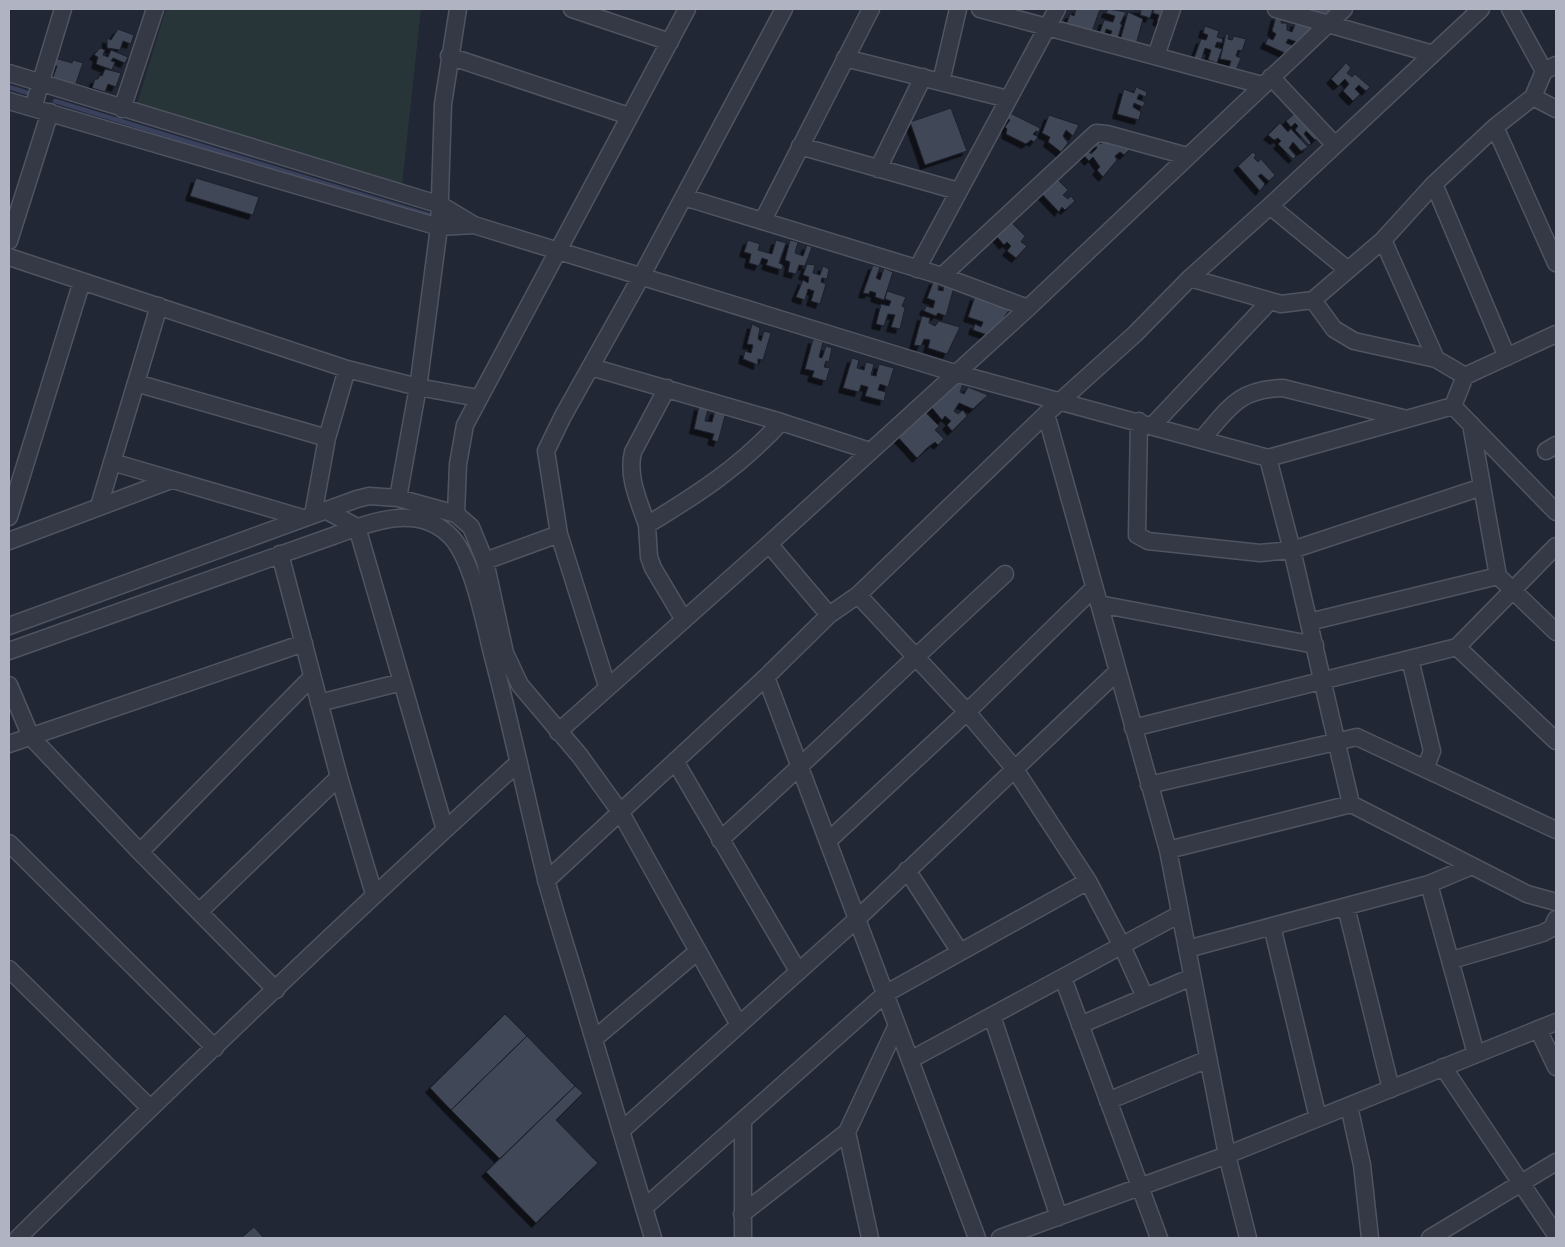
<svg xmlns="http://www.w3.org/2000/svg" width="1565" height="1247" font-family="Karla,sans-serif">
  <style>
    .green { fill: #273539 }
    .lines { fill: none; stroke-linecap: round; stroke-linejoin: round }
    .stream { stroke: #39415d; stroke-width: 4.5 }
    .building { fill: #414656; stroke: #1d202c; filter: url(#shadow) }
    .minor-casing { stroke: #505460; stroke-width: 19 }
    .minor { stroke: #353946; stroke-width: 16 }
  </style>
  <defs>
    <filter id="shadow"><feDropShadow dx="-4.5" dy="4.5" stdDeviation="0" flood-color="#0009"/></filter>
  </defs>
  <rect width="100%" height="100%" fill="#222735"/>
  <path class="green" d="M166,9h255l-19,176 -265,-81z"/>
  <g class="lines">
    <path class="stream" d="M9,87l22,7
      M55,101l380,116"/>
  </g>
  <path class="building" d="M1076,9h24l-10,28 -25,-9 5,-14 4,2z
    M1108,9l18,3 -6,12h2l-6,20 -8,-3 4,-10 -6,-2 -3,11 -5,-2 6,-18 9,2 2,-6 -9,-3z
    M1133,9h20l-3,9 -10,-3 1,-4z
    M1154,9h15l-4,14 -8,-2 2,-6 -6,-2z
    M1302,9h37l-9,9z
    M1128,12l15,7 -8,29 -16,-4z
    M1276,16l6,1 -1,6h6v7l5,2 4,-10 15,6 -14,14 -9,-3 -2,4 8,3 -7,8 -22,-10 3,-6 5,2 3,-6 -4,-3z
    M1205,26l14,5 -2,6 6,2 -1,4 -5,-1 -2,5 7,2 -5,14 -9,-3 3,-10 -6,-2 -4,13 -7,-3 7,-19 5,1 2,-5 -5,-2z
    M118,29l16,6 -3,9 -8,-3 -3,9 -13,-2v-10l4,2z
    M1226,34h3l-1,5 4,1 2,-4 12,3 -4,12 -4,-1 -2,6 5,2 -5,12 -7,-3 2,-6 -11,-2z
    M100,48l5,2 -2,5 5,2 3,-7 17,7 -3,6 -12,-5 -2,3 4,1 -3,8 -16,-6 2,-7 -4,-2z
    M55,58l17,5 1,-3 10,3 -8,23 -22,-9 4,-11 -5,-1z
    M1346,63l5,5 -4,5 5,4 3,-3 15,13 -4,4 -7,-6 -4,4 5,5 -7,7 -10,-10 6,-7 -4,-5 -7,7 -7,-7z
    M105,69l16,4 -5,14 -8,-3 -3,8 -13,-4 3,-9h3l2,-4 2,1z
    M1136,87l11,5 -1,5 -7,-3 -2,5 8,3 -2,5 -9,-4 -1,4 8,5 -2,8 -22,-6 7,-25 10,4z
    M951,108l16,43 -42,14 -15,-43z
    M1010,113l30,15 -1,4 -3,-1 -3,3 5,3 -4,5 -3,-2 -5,4 -20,-10 1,-5 -2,-2 5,-7 -3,-2z
    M1295,113l28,19 -8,8 -9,-9 -2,3 7,9 -2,2 -14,-15 3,-4 -3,-3 -4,4 -5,-6z
    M1049,115l30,10 -6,11 -7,-6 -3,6 5,7 -7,9 -13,-10 2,-5 -8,-4z
    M1280,123l8,9 3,-3 17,18 -7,4 -8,-9 -4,6 7,8 -3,3 -15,-15 3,-3 -3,-3 -4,2 -6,-5z
    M1103,141l31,4 -10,10 -4,-3 -5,4 2,4 -14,17 -6,-7 3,-3 -7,-10 -4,4 -9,-10 5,-3 6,6 6,-6 -2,-4 3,-2 3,2z
    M1253,152l3,3 -2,3 4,4 3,-3 14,16 -6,6 -8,-7 -3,2 7,8 -5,7 -22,-25z
    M1055,177l13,13 -5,5 5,4 3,-3 4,5 -10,9 -3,-3 -3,5 -20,-21z
    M196,178l63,19 -6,18 -63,-19z
    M1007,218l18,18 -4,6 6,4 -11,12 -9,-7 4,-5 -4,-4 -3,3 -12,-14z
    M748,240l12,4 -2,6 14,4 4,-14 10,3 -7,20 4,2 -1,5 -16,-5 2,-5 -6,-2 -3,8 -10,-3 2,-9 -7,-2z
    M790,240l8,2 -3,11 8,3 4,-11 5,2 -7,19 -6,-1 -3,9 -8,-2 2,-10 -5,-2z
    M807,264l8,1 -2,8 7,2 3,-9 6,3 -2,10 -5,-1 -1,4 5,2 -6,20 -9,-3 3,-10 -6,-2 -3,11 -9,-3 7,-17 5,3 1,-6 -6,-2z
    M873,265l7,2 -4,11 4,2 4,-12 9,4 -9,28 -9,-3 1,-4 -6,-2 -1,3 -6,-1z
    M934,280l5,1 -1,9 5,1 1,-8 10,4 -8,29 -8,-3 -2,3 -12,-5 2,-5 7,2 2,-7 -8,-3z
    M887,291l19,6 -4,9 3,2 -5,21 -9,-2 4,-12 -7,-1 -4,12 -8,-2 5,-20 8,2 2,-5 -6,-2z
    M975,296l35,13 -20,27 -17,-6 2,-6 6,3 2,-5 -15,-5z
    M922,316l8,2 -1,5 6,3 4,-5 21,6 -13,27 -19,-6 2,-8 -6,-1 -3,7 -7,-1z
    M752,324l8,4 -2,11 3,2 3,-10 7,2 -8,27 -5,-1v6l-15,-6 2,-8 6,2 2,-8 -6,-1z
    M813,339l10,3 -4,15 3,1 4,-12 6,2 -3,14 -3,-1 -2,6 6,1 -4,13 -14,-4 2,-6 -9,-2z
    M852,358l7,2 -2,8 7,2 2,-8 8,2 -3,11 5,1 3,-12 15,4 -6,19 -8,-3 -2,6 8,2 -2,9 -19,-5 3,-9 -7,-2 -2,7 -16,-4z
    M954,381l9,3 -3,8 4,2 4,-7 20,8 -15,14 -14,-6 -5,8 4,3 5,-4 4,6 -15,15 -5,-6 4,-4 -6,-5 -3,4 -14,-17z
    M699,406l9,3 -3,12 7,1 3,-12 11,2 -8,30 -6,-2 2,-6 -20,-5z
    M923,410l16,16 -4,4 9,9 -6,6 -3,-3 -8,6 -10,10 -21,-23z
    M505,1014l22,22 -76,74 -21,-22z
    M527,1036l48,50 -75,73 -49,-49z
    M575,1086l8,7 -27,27 42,43 -62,60 -50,-51z
    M254,1227l10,11h-23z"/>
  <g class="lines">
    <defs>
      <path id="minor" d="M572,9l98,33
        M980,9l282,76
        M1276,9l157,45
        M1510,9l34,62
        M449,56l180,60
        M1156,56l16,-47
        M845,58l163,41
        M9,73l432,132 33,20 481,148 313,85 185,-52
        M1271,77l64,68
        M941,82l17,-73
        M1533,97l23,12
        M9,101l430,126 35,-2
        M33,108l30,-99
        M122,109l33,-100
        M1495,127l61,136
        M800,146l158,45
        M878,169l45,-92
        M1434,184l73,173
        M684,197l258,79 86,32
        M1270,206l78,64
        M763,220l108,-211
        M1383,240l53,119
        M9,241l41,-129
        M9,257l338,112 71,18 60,11
        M917,269l140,-260
        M942,276l154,-143 11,1 80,22
        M1190,278l91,26 32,-4 70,-60 51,-56 61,-57 38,-30 11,-26 12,-6
        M1313,300l21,29 20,12 82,18 29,17
        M591,367l190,55 89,29
        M136,383l191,55
        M1453,406l103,106
        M1453,406l12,-30 91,-42
        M1046,414l122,436 59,305 21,83
        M1139,421l-2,114 11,6 112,12 32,-3 190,-63
        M1471,424l27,152 58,56
        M1153,425l117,-124
        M1202,439c27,-31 36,-50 81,-51l120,30
        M1546,451l10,-6
        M1268,458l24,92 59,254
        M112,462l191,56
        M398,498l21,-117 20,-154 4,-123 15,-95
        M99,506l60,-200
        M325,510l32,17 88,303
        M456,514l2,-50 7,-39 222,-416
        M313,515l14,-77 20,-69
        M9,517l73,-236
        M647,525c-8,-24 -20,-48 -14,-73l34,-64
        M559,534l48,152
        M9,541l162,-61
        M769,544l60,71
        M280,554l59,223 35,117
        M485,561l74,-27 -13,-83 17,-35 79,-141 142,-266
        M858,595l109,117 47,56 74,113 34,65 23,51
        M1099,604l216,41
        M684,620l-31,-52 -4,-11 -2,-32c51,-31 93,-58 134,-103
        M1309,622l189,-46
        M9,626l348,-127 12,-3 29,2 58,16 15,13 14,34 20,92 15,32 60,71 41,57 118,212
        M1457,647l99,94
        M9,651l324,-115c36,-13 81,-32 114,-3 26,21 38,95 47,128 19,72 34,145 52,218 11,42 25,83 37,124 23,78 47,157 70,235
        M1410,659l22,92 -7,18
        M766,677l211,561
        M9,685l22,52 109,115 136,138
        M319,703l83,-21
        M1133,728l324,-81 99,-101
        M558,732l211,-188 259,-236 316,-299
        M9,744l295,-101
        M675,761l123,210
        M1149,785l208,-48 199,93
        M720,840c96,-87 189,-178 285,-266
        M828,841l139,-129 127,-124
        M9,843l206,205
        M1168,850l183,-46 176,90 29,8
        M140,852l172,-175
        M907,870l53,82
        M546,881l220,-204 63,-62 29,-20 188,-181 89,-80 55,-56 80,-72 211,-197
        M1429,884l43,-18
        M1346,907l45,182
        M200,911l139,-134
        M1272,926l46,192
        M1187,949l242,-65 47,170
        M1452,960l91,-27 9,-5 4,-9
        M9,969l141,139
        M1063,978l96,260
        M992,1016l67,201
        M1080,1025l112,-48
        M1538,1029l18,38
        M594,1039l104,-88
        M910,1060l270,-146
        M1443,1067l113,168
        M1108,1101l100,-42
        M1349,1106l13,59 8,73
        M743,1122v116
        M621,1131l236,-212 261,-248
        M847,1132l23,106
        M644,1208l241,-214 203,-113
        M742,1214l105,-82 50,-107
        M18,1238c164,-162 331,-321 501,-476
        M1000,1238l227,-83 329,-133
        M1430,1238l126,-76"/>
    </defs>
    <use href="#minor" class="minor-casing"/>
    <use href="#minor" class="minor"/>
  </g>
  <rect width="1565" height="1247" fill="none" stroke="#b0b4c2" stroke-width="20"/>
</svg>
